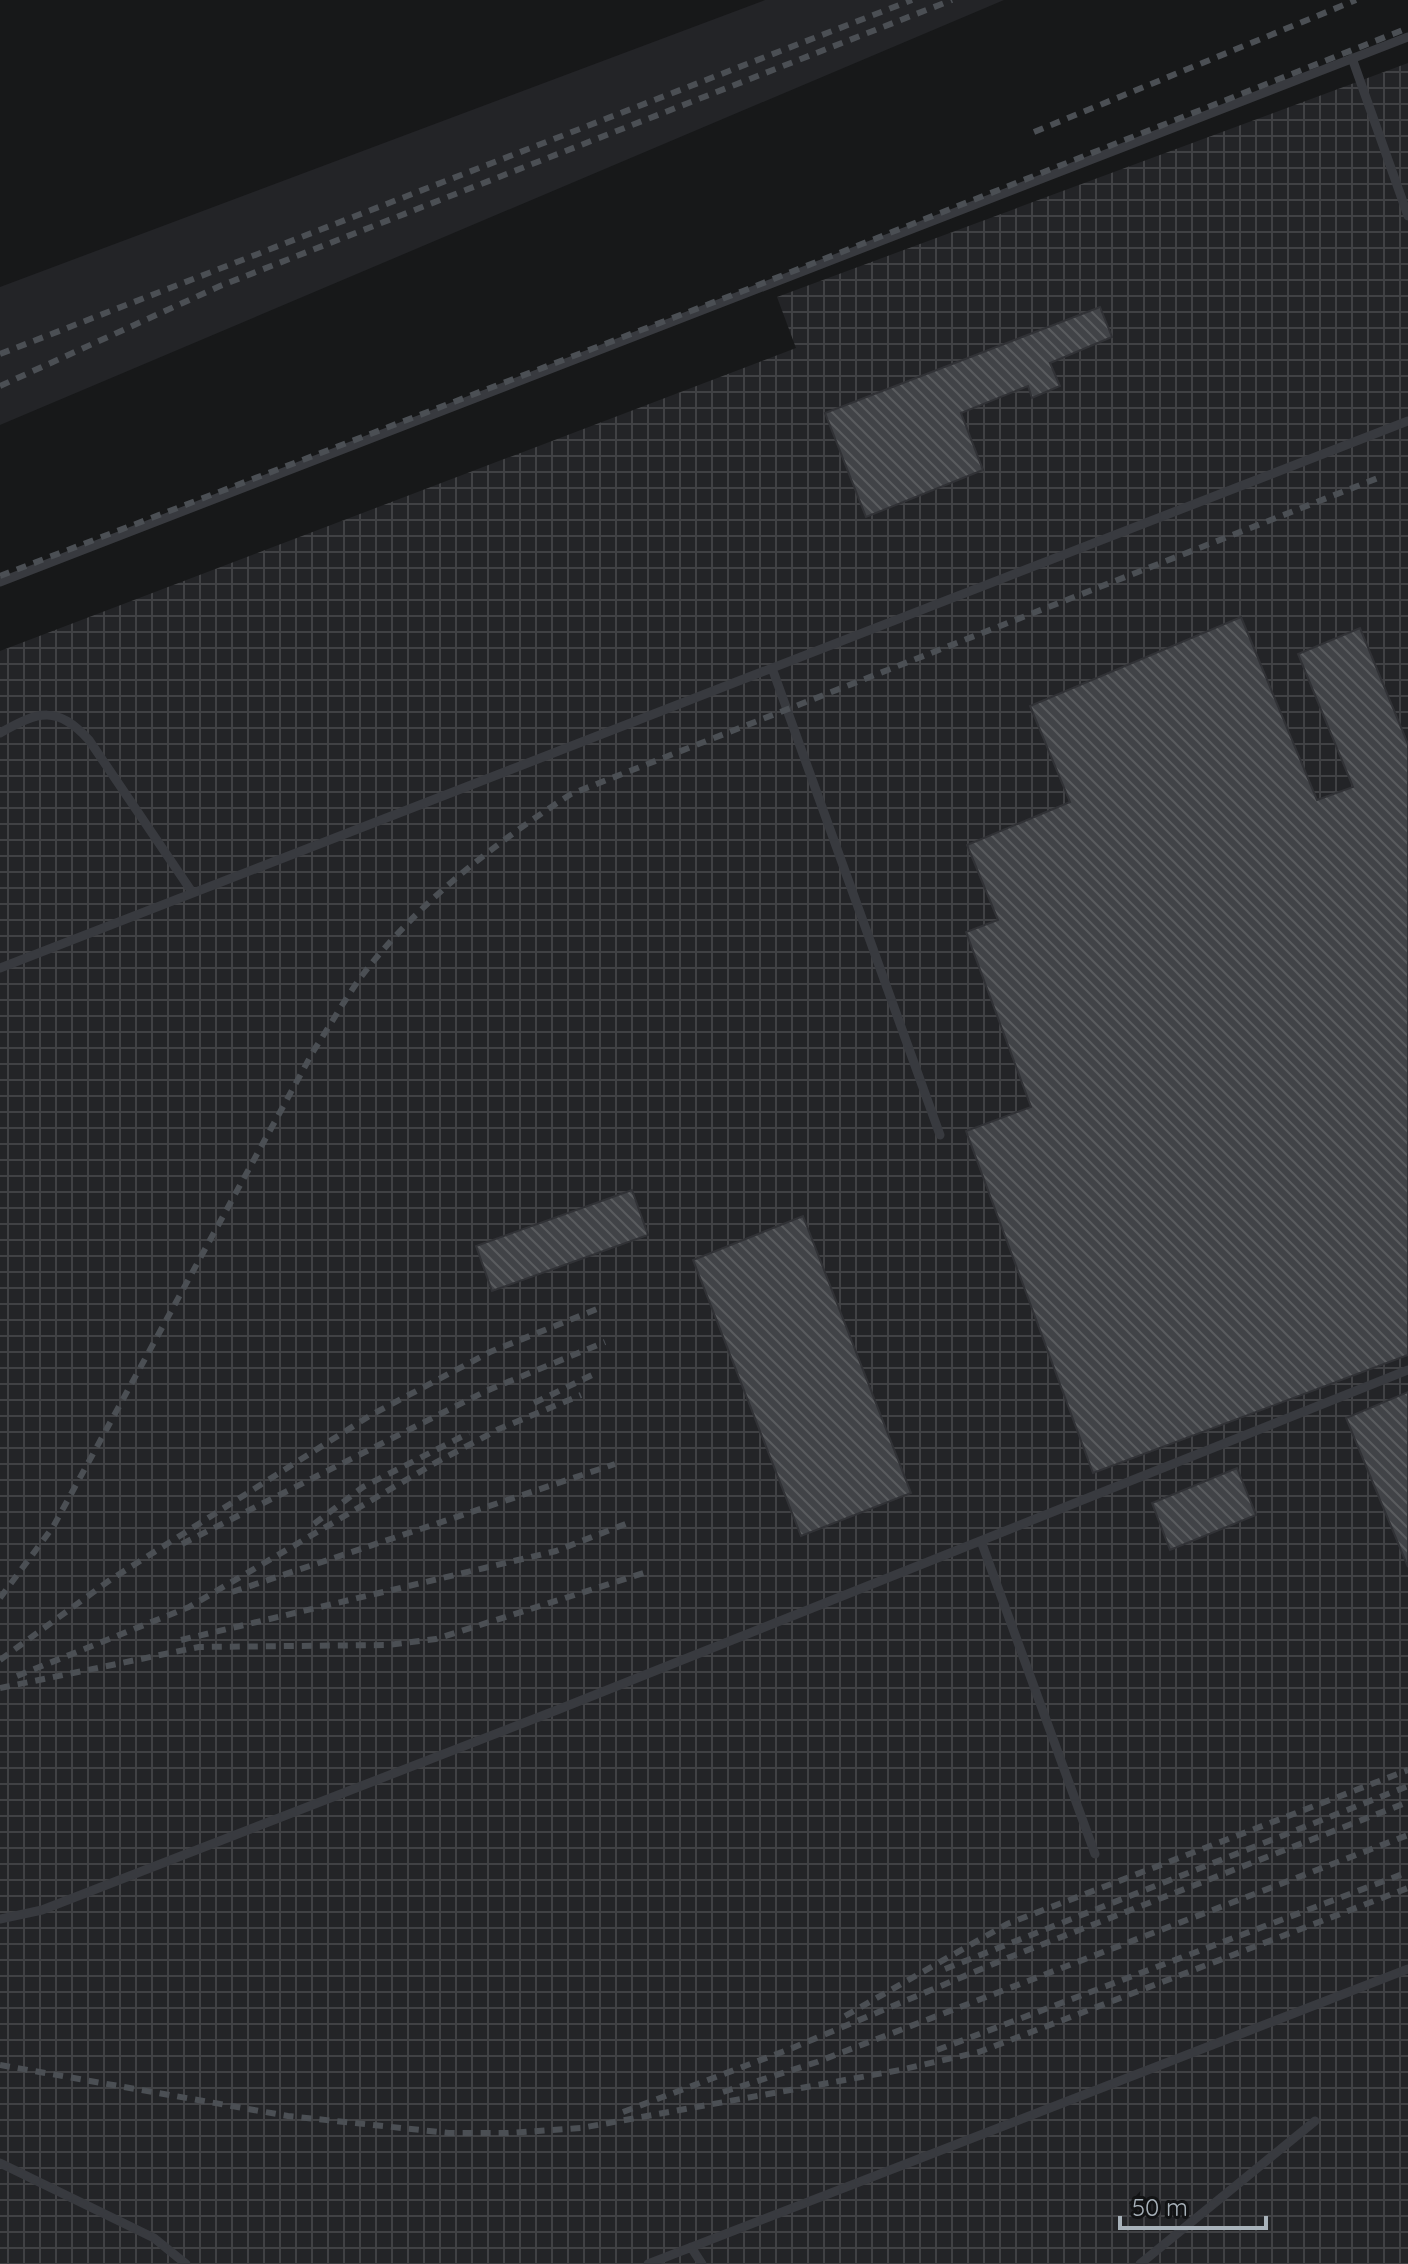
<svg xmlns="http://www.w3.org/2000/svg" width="1408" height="2264" font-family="Quicksand,sans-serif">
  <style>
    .built { fill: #232427 }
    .industrial { fill: url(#industrial-grid) }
    .building { fill: url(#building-back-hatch); stroke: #313236; stroke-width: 2 }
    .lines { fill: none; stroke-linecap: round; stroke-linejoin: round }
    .lane { stroke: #383a3f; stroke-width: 9 }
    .rail { stroke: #4b4f54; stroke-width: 6; stroke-dasharray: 10 8; stroke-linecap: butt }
  </style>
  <defs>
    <pattern id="industrial-grid" width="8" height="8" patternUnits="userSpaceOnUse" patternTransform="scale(2)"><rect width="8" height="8" fill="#232427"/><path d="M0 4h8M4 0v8" fill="none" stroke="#404144"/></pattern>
    <pattern id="building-back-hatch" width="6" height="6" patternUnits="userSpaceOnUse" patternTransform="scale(2)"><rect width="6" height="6" fill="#414347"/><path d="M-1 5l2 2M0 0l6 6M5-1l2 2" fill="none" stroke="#5a5c5f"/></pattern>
  </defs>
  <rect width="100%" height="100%" fill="#171819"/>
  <path class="built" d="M765,0h239l-1004,425v-138z"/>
  <path class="industrial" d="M1408,63v2201h-1408v-1613l796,-303 -19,-51z"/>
  <path class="building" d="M1100,307l12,30 -62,26 10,23 -28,12 -4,-12 -67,27 22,57 -117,47 -41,-104z
    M1241,617l76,183 36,-13 -55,-133 62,-26 48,116v611l-315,118 -127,-342 65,-24 -65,-175 32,-12 -31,-75 103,-43 -40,-96z
    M632,1190l16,45 -156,56 -16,-45z
    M803,1216l108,277 -110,43 -108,-276z
    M1408,1392v175l-62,-149z
    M1237,1468l19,47 -86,35 -18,-47z"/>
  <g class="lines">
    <path class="lane" d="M1352,58l56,158
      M0,582l1408,-545
      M772,668l168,467
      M0,733c39,-22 57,-28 89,7l103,152
      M0,968l1408,-547
      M981,1541l114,313
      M0,1919l42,-9 515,-200 851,-340
      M0,2163l154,75 32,26
      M691,2247l11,17
      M648,2264l760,-295
      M1140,2264l175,-143"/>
    <path class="rail" d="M1034,132l322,-132
      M0,354l912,-354
      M0,386l220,-100 732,-286
      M0,576l743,-285 665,-263
      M534,1403l58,-28
      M314,1524l49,-37 106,-54
      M182,1544l304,-153 119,-49
      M232,1592l383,-128
      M0,1598l53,-71 261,-477c17,-26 32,-53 50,-77 56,-72 131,-130 207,-179l807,-316
      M181,1640l375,-89 77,-30
      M0,1660l110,-80 261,-165 119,-63 107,-43
      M17,1676l172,-69 246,-144 64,-34 82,-34
      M0,1688l199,-41 189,-2 48,-6 211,-67
      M945,1969l463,-183
      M845,2016l162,-92 401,-154
      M937,2050l471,-178
      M0,2065l288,51 161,17h59l73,-5 319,-58 79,-18 429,-164
      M723,2092l94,-30 591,-227
      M623,2112l167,-63 220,-92 398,-155"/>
  </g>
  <path d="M1120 2216v12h146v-12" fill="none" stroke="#a8b2ba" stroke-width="4"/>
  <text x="1132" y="2216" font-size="24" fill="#a8b2ba" stroke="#121314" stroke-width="6" paint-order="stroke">50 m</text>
</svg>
